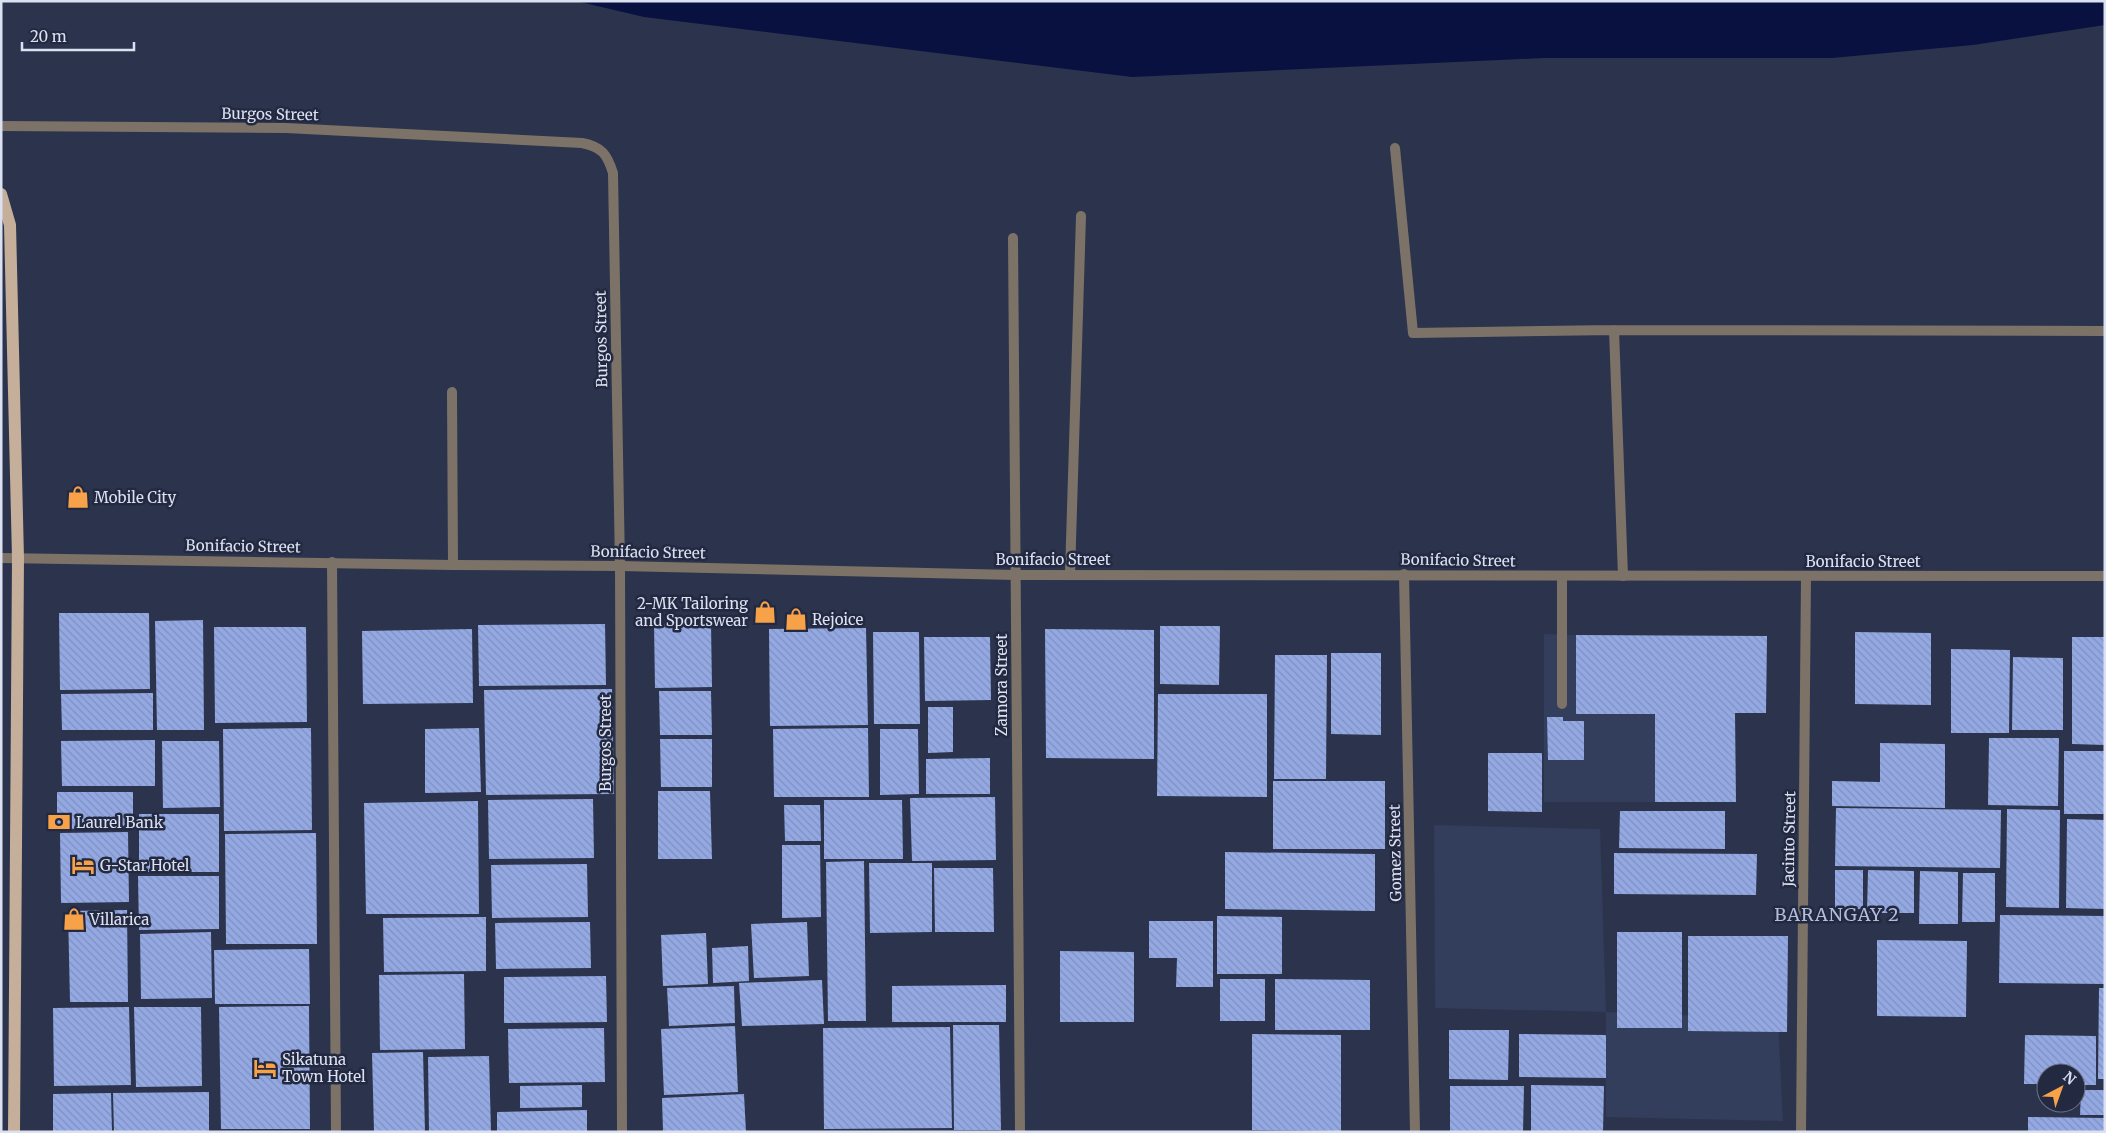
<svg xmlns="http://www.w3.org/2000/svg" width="2106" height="1133" font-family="Merriweather,serif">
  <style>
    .built { fill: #333d5c }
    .water { fill: #091140 }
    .building { fill: url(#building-back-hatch) }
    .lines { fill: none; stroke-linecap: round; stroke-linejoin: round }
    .service { stroke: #7d7268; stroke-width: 10 }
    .minor { stroke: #7d7268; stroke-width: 10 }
    .tertiary { stroke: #7d7268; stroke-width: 10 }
    .primary { stroke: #c5ae9a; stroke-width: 12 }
    .labels { text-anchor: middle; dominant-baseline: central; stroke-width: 5; stroke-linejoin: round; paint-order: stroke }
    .street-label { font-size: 15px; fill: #dbe1f1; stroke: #222941 }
    .poi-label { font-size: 15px; fill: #dbe1f1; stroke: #222941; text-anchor: start }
    .quarter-label { font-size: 18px; letter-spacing: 1px; fill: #b3bedc; stroke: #222941 }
  </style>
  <defs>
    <pattern id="building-back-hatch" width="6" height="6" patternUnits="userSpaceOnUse" patternTransform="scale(1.25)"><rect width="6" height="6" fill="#94a9e4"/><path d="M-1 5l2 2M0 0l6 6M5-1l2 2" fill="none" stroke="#8090bd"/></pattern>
  </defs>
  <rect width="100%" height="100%" fill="#2b344c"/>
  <path class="built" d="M1544,634l32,1v79h79v88h-111z
    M1434,825l166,4 6,183 172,7 5,102 -177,-4v-105l-171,-4z"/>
  <path class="water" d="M576,1h1529v24l-132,20 -141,13h-289l-411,19 -488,-60z"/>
  <path class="building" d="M59,613h90l1,76 -90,1z
    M203,620l1,110h-47l-2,-109z
    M711,623l1,64 -57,1 -1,-64z
    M605,624l1,61 -127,1 -1,-61z
    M1160,626h60l-1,59 -59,-1z
    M214,627h92l1,95 -92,1z
    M866,628l2,97 -98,1 -1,-97z
    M472,629l1,74 -110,1 -1,-73z
    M1045,629l109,1v129l-108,-1z
    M873,632h46l1,92h-46z
    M1855,632l76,1v72l-76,-1z
    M1576,635l191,1 -1,77h-31l1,89h-81v-88h-79z
    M924,637h66l1,63 -66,1z
    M2072,637h33v108l-33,-1z
    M1951,649l59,1 -1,83h-58z
    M1331,653h50v82l-50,-1z
    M1275,655h52l-1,124h-52z
    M2013,657l50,1v72h-51z
    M612,689l2,105 -128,1 -2,-105z
    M659,691h52l1,44h-52z
    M153,693v37h-91l-1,-36z
    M1158,694h109v103l-110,-1z
    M928,707h25v45l-25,1z
    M1547,717h16v4h21v39h-36z
    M311,728l1,102 -88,1 -1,-102z
    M479,728l2,64 -56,1v-64z
    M868,728l1,69h-95l-1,-68z
    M880,729h38l1,65 -39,1z
    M1989,738h70l-1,68 -70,-1z
    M660,739h52v48h-51z
    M155,740v46h-93l-1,-45z
    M162,741h57l1,66 -57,1z
    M1880,743l65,1v64l-113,-2v-25l48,1z
    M2064,751h41v63h-41z
    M1488,753h54v59l-54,-1z
    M990,758v36h-64v-35z
    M1273,781h112v68h-112z
    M658,791h52l2,68h-54z
    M57,792h76v36l-76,1z
    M995,797l1,63 -84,1 -2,-63z
    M593,799l1,59 -105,1 -1,-59z
    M824,800h78l1,59h-79z
    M478,801l1,113h-113l-2,-111z
    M784,805h36l1,36h-36z
    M1836,808l165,2 -1,58 -165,-2z
    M2007,809l53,1 -1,98 -53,-1z
    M1620,811h105v38l-106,-1z
    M139,814h80v58h-80z
    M2067,819l38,1v89l-39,-1z
    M128,832l1,70 -68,1 -1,-70z
    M316,833l1,111h-91l-1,-110z
    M782,845h38l1,72 -39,1z
    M1225,852l150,2v57l-150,-2z
    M1614,853l143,1 -1,41 -142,-1z
    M864,861l2,160h-38l-2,-159z
    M869,863h63v69l-62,1z
    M587,864l1,53 -96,1 -1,-53z
    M934,868h59l1,64h-59z
    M1835,870h28v39h-28z
    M1868,870l46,1v42h-47z
    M1920,871l38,1v52h-39z
    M1963,873h32v49h-33z
    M138,876h81v53l-80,1z
    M127,910l1,92h-58l-2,-91z
    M2000,915l105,1v68l-106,-1z
    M1217,916l65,1v57h-65z
    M486,917v54l-102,1 -1,-54z
    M1149,921h64v66h-37l1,-29h-28z
    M590,922l1,46 -95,1 -1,-46z
    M807,922l2,54 -55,2 -3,-54z
    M211,932l1,66 -71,1 -1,-65z
    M1617,932h65v96h-65z
    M706,933l2,51 -45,2 -2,-51z
    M1688,936h100l-1,96 -99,-1z
    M1877,940l90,1 -1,76 -89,-1z
    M748,946l1,35 -36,2 -1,-35z
    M309,949l1,55h-95l-1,-54z
    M1060,951l74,1v70h-74z
    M464,974l1,75 -85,1 -1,-75z
    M606,976l1,46 -103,1v-46z
    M1220,979h45v42h-45z
    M1275,979l95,1v50h-95z
    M822,980l2,44 -82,2 -3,-43z
    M1006,985v37h-114v-36z
    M734,986l1,37 -66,3 -2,-38z
    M2099,988h6v91h-7z
    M309,1006l1,123h-89l-2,-122z
    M129,1007l2,78 -77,1 -1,-78z
    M134,1007h67l1,79 -66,1z
    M953,1025h46l2,105h-47z
    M735,1026l3,66 -74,3 -3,-66z
    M950,1027l2,101 -128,1 -1,-101z
    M604,1028l1,54 -96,1 -1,-54z
    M1449,1030h60l-1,50 -59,-1z
    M1252,1034l89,1v96l-89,-1z
    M1519,1034l87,1v43l-87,-1z
    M2025,1035l71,1v49h-20v-12h-30v11h-22z
    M423,1052l2,80h-51l-2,-79z
    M489,1056l2,76h-62l-1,-75z
    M582,1085v22l-62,1v-22z
    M1531,1085l73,1 -1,46h-72z
    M1450,1086h74l-1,46h-73z
    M2081,1090h24v25h-25z
    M209,1092v40h-95l-1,-39z
    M111,1093l1,39h-59v-38z
    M744,1094l2,38h-83l-1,-34z
    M587,1110v22h-90v-20z
    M2028,1117l77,1v14h-77z"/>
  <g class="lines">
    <path class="service" d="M452,392l1,173
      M1070,574l11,-358
      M1562,704v-128"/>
    <path class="minor" d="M1,126l285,2 296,15c20,4 25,11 31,30l7,393 2,566
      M1395,148l18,185 201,-3 491,1
      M1013,238l7,894
      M1614,330l9,246
      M332,562l4,570
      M1404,574l11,558
      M1801,1132l5,-555"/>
    <path class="tertiary" d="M1,558l452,7 167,1 395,9 1090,1"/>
    <path class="primary" d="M1,194l9,31 8,333 -4,574"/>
  </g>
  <defs>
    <symbol id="shop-bare" viewBox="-9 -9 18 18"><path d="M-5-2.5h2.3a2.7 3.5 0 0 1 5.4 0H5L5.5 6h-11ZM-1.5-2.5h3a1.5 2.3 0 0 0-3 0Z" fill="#f7a148" stroke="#222941" stroke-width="2.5" paint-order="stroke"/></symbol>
    <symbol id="bank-bare" viewBox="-9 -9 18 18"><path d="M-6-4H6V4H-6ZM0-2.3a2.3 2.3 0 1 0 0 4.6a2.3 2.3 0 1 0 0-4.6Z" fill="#f7a148" stroke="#222941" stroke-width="2.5" paint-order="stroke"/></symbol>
    <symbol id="hotel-bare" viewBox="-9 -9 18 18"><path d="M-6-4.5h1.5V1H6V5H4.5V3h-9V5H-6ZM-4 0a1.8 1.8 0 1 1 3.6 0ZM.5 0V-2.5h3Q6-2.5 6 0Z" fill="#f7a148" stroke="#222941" stroke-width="2.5" paint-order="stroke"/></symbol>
  </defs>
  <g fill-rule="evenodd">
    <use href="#shop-bare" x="62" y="481" width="32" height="32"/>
    <use href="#shop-bare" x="749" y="596" width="32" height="32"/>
    <use href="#shop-bare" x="780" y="603" width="32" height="32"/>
    <use href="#bank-bare" x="43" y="806" width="32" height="32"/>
    <use href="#hotel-bare" x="67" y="849" width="32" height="32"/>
    <use href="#shop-bare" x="58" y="903" width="32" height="32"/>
    <use href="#hotel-bare" x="249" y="1052" width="32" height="32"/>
  </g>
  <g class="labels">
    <g class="street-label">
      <text transform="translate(270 114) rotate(1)">Burgos Street</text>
      <text transform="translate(601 339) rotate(-91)">Burgos Street</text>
      <text transform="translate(243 546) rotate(1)">Bonifacio Street</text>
      <text transform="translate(648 552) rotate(1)">Bonifacio Street</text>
      <text x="1053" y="559">Bonifacio Street</text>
      <text transform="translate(1458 560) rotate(1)">Bonifacio Street</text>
      <text x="1863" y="561">Bonifacio Street</text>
      <text transform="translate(1001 685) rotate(-90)">Zamora Street</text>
      <text transform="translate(605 743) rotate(-90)">Burgos Street</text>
      <text transform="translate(1789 839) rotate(-89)">Jacinto Street</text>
      <text transform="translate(1395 853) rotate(-91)">Gomez Street</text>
    </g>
    <g class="poi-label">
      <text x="94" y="497">Mobile City</text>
      <text x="748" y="603" text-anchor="end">2-MK Tailoring<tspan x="748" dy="17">and Sportswear</tspan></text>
      <text x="812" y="619">Rejoice</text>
      <text x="76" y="822">Laurel Bank</text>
      <text x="100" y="865">G-Star Hotel</text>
      <text x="90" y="919">Villarica</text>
      <text x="282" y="1059">Sikatuna<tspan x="282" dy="17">Town Hotel</tspan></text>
    </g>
    <g class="quarter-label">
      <text x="1837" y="914">BARANGAY 2</text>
    </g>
  </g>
  <rect width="2106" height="1133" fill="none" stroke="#dbe1f1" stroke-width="5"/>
  <g transform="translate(2061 1088) rotate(41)"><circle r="24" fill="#222941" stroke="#6c7387"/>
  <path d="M0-4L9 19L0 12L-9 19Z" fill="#f7a148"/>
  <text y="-8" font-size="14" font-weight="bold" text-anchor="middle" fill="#dbe1f1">N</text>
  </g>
  <path d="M22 42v8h112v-8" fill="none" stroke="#dbe1f1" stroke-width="2.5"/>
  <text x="30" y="42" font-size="15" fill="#dbe1f1" stroke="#222941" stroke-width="4" paint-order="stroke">20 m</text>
</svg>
